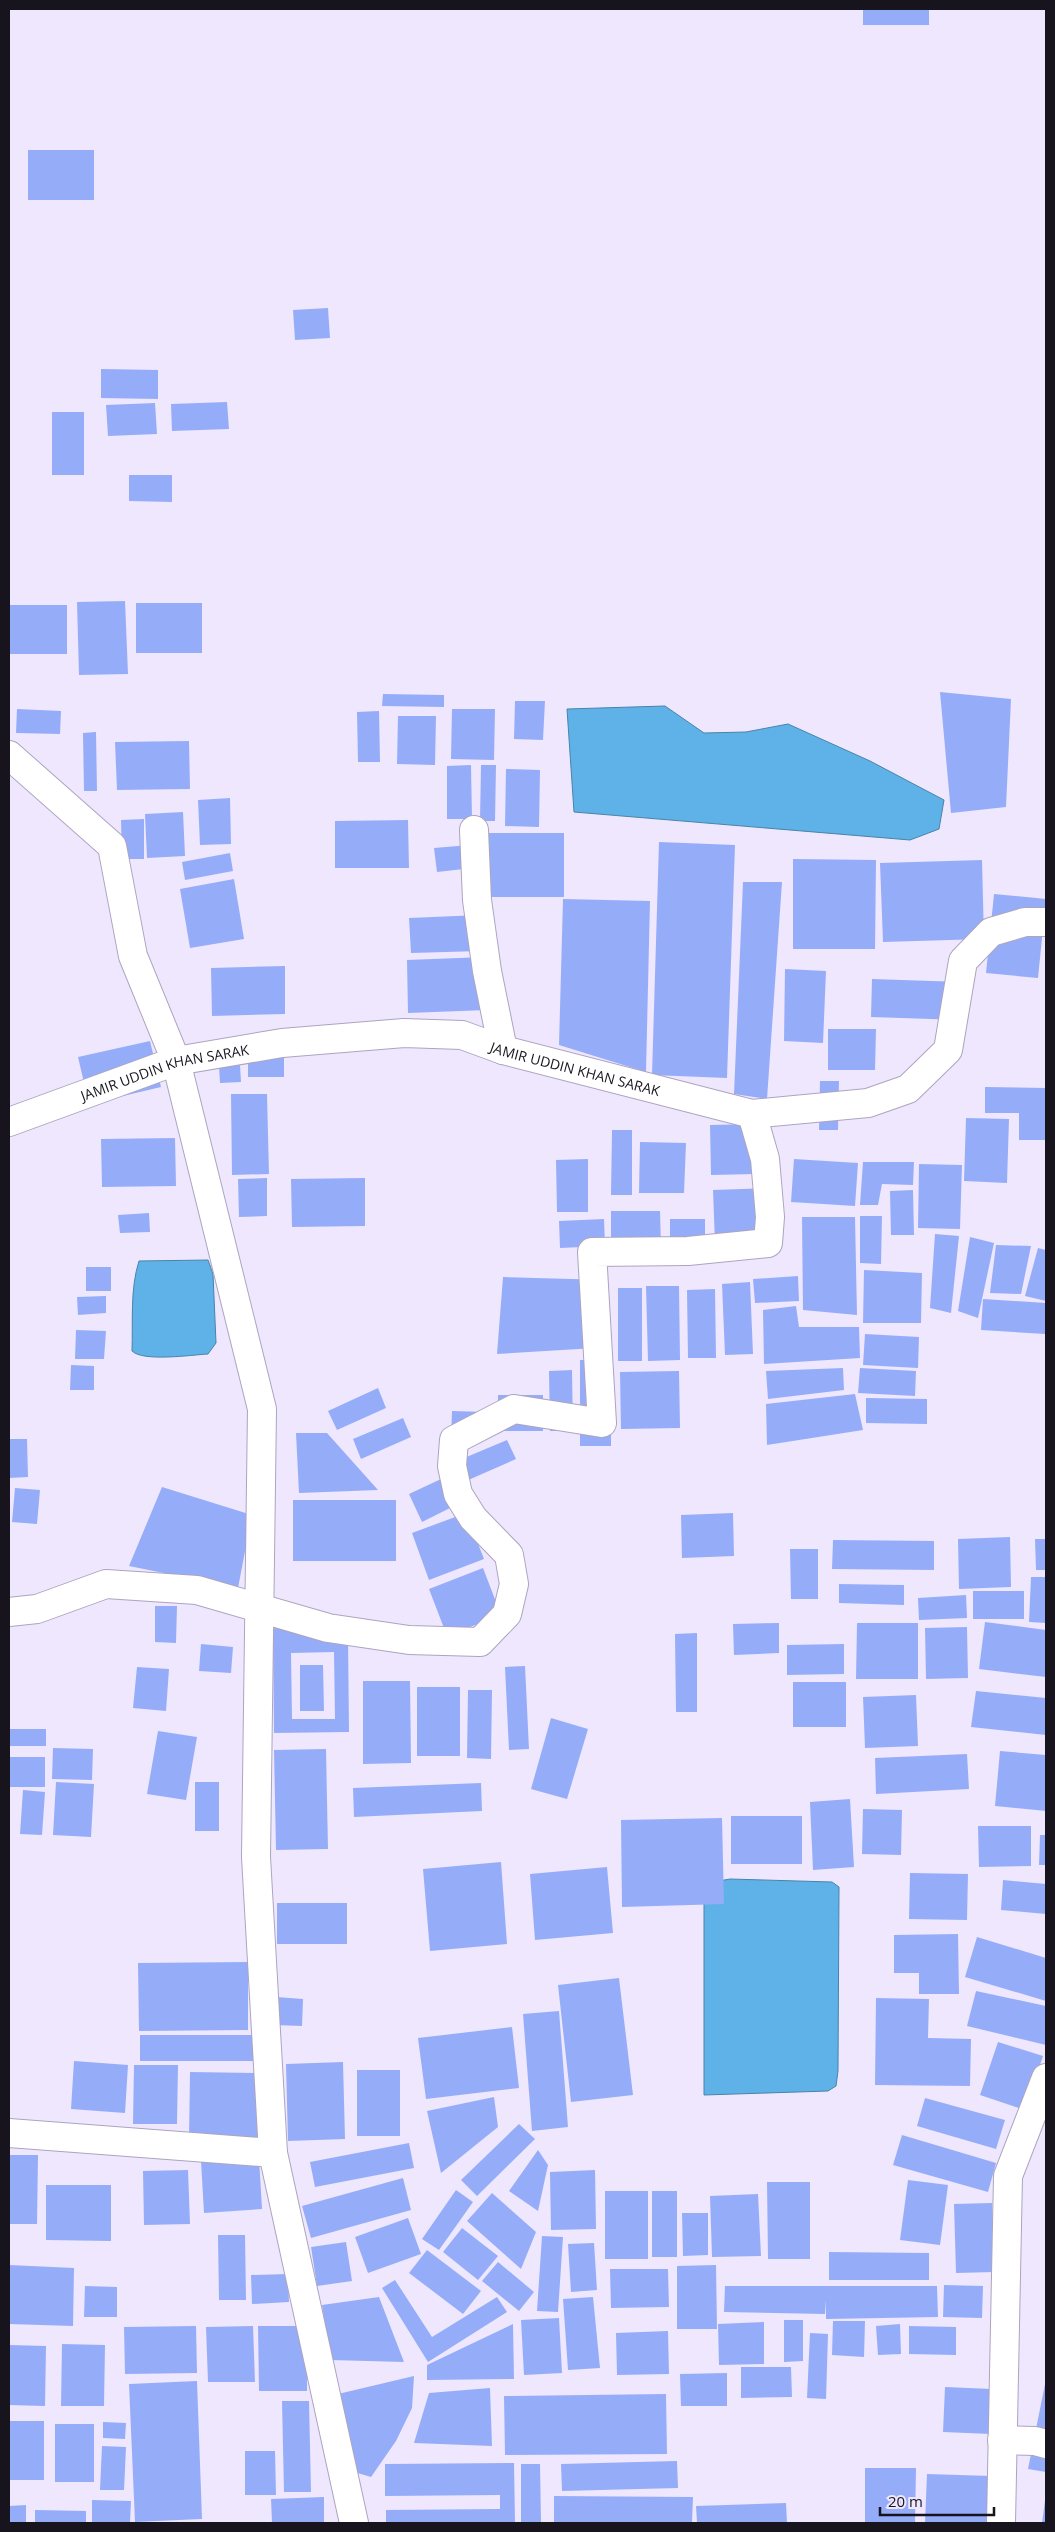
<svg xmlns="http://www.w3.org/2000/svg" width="1055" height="2532" font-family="'Open Sans',sans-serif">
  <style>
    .water { fill: #5fb2e7; stroke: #4983aa }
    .building { fill: #95adf9; fill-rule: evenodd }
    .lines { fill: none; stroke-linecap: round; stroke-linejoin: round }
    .street-casing { stroke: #ada4bf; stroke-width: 30 }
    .secondary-casing { stroke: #ada4bf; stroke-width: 30 }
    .street { stroke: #fff; stroke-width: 28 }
    .secondary { stroke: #fff; stroke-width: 28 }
    .labels { text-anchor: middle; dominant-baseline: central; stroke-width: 4; stroke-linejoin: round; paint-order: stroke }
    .street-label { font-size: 14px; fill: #17141d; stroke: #efe7fe }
  </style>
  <rect width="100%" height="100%" fill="#efe7fe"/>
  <path class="water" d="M665,706l39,27 42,-1 42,-8 82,37 74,39 -5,29 -29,11 -336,-28 -7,-103z
    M208,1260l5,14 3,69 -8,11c-17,1 -65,8 -76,-3 1,-30 -2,-62 7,-90z
    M730,1879l102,3 7,5 -1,184 -2,15 -8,5 -124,4v-204l9,-9z"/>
  <path class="building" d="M863,9h66v16h-66z
    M28,150h66v50h-66z
    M328,308l2,30 -35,2 -2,-30z
    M101,369l57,1v29l-57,-1z
    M227,402l2,27 -57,2 -1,-27z
    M155,403l2,31 -49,2 -2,-31z
    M52,412h32v63h-32z
    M129,475h43v27l-43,-1z
    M125,601l3,73 -49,1 -2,-73z
    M136,603h66v50h-66z
    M9,605h58v49h-58z
    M940,692l71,7 -5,108 -55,6z
    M383,694l61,1v12l-62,-1z
    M515,701h30l-2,39 -29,-1z
    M17,709l44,2 -1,23 -44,-1z
    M452,709h43l-1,51 -43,-1z
    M379,711l1,51h-22l-1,-50z
    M398,716h38l-1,49 -38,-1z
    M96,732l1,59h-13l-1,-58z
    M189,741l1,48 -73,1 -2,-48z
    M471,765l1,54h-25v-53z
    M481,765h15l-1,56h-15z
    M506,769l34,1 -1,57 -34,-1z
    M230,798l1,46 -31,1 -2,-45z
    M183,812l2,44 -38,2 -2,-44z
    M144,819v40h-22l-1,-39z
    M408,820l1,48h-74v-47z
    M480,833h84v64h-84z
    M659,842l76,3 -8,233 -75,-3z
    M470,845l3,23 -36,4 -3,-24z
    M230,853l3,18 -48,9 -3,-18z
    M793,859l83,1 -1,89h-82z
    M982,860l2,79 -101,3 -3,-79z
    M234,879l10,60 -54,9 -10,-59z
    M743,882h39l-15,217 -33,-5z
    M994,894l52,5 -8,79 -52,-5z
    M563,899l87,2 -4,171 -87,-27z
    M480,915l1,36 -70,2 -2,-35z
    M485,957l2,53 -79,3 -1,-53z
    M285,966v48l-73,2 -1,-48z
    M785,969l41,2 -3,72 -39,-2z
    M872,979l90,3 -1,38 -90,-3z
    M828,1029h48l-1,41h-47z
    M150,1041l11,46 -72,17 -11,-47z
    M284,1049v28h-36v-27z
    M240,1065l1,17 -21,1 -1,-17z
    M820,1081h19l-1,49h-19z
    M985,1087l61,1v52h-27v-27h-34z
    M231,1094h36l2,80 -37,1z
    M966,1118l43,1 -2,64 -43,-2z
    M755,1124v50l-44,1 -1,-50z
    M612,1130h20v65h-21z
    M175,1138l1,48 -74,1 -1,-48z
    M640,1142l46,1 -2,50h-45z
    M588,1159v53h-31l-1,-52z
    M794,1159l64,4 -3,43 -64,-4z
    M863,1162h51l-1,23 -31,-1 -4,21h-18z
    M919,1164l43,1 -2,64 -42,-1z
    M267,1178v38l-28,1 -1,-38z
    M365,1178v48l-73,1 -1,-48z
    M768,1188l2,54 -55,1 -2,-53z
    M913,1190l1,45h-23l-1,-44z
    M611,1211h49l1,37h-50z
    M149,1213l1,19 -30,1 -2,-18z
    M860,1216h22l-1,48 -21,-1z
    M802,1217h53l2,98 -54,-5z
    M604,1219l1,27 -45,2 -1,-27z
    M670,1219h35v29h-35z
    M935,1234l24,2 -8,77 -21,-5z
    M970,1237l24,6 -16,75 -20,-7z
    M996,1245l35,1 -10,48 -31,-1z
    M1038,1248l8,2v51l-21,-5z
    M86,1267h25v24h-25z
    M864,1270l58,3 -1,50h-58z
    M798,1276l1,25 -44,2 -2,-24z
    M503,1277l105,3 4,67 -115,7z
    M750,1282l3,72 -28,1 -3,-71z
    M646,1286h33l1,74 -32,1z
    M618,1288h24v73h-24z
    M715,1289l1,69h-28l-1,-68z
    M106,1296v17l-28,2 -1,-18z
    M983,1299l63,4 -1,31 -64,-4z
    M796,1306l3,21h60l1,31 -96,6 -1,-54z
    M76,1330l30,1 -2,28h-29z
    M865,1334l54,3 -1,31 -55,-3z
    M580,1360h31v86h-31z
    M71,1365l23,1v24h-24z
    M843,1368l1,22 -76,9 -2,-28z
    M860,1368l56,3 -1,25 -57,-3z
    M572,1370l1,61h-23l-1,-60z
    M679,1371l1,57 -59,1 -1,-57z
    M378,1388l8,20 -49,22 -9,-19z
    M855,1394l8,36 -96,15 -1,-41z
    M498,1395h45v36h-45z
    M866,1398l61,1v25l-61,-1z
    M452,1411l34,1 -1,28h-34z
    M403,1418l8,19 -50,22 -8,-20z
    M296,1433h31l51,57 -79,3z
    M9,1439h18l1,38 -19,1z
    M507,1440l9,19 -50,22 -9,-20z
    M441,1479l13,27 -32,16 -13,-28z
    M162,1487l90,28 -14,73 -109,-22z
    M15,1488l25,2 -3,34 -25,-2z
    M293,1500h103v61h-103z
    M466,1513l18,46 -55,21 -17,-47z
    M733,1513l1,43 -52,2 -1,-43z
    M1010,1537l1,50 -52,2 -1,-50z
    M1035,1539h11v31h-10z
    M833,1540l101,1v29l-102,-1z
    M790,1549h28v50h-27z
    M483,1568l18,47 -54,21 -18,-47z
    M1031,1577h15v46l-17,-1z
    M839,1584l65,1v20l-65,-2z
    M973,1591h51v28h-51z
    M966,1595l1,23 -48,2 -1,-22z
    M155,1606h22l-1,37 -21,-1z
    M985,1622l61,8v47l-67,-8z
    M779,1623v30l-45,2 -1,-31z
    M857,1623h61v56h-62z
    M967,1627l1,51 -42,1 -1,-51z
    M273,1628l75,8 1,96 -75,1zM334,1652l1,67h-43l-1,-66z
    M697,1633v79h-21l-1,-78z
    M201,1644l32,3 -2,26 -32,-2z
    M844,1644v30l-57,1v-30z
    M300,1665h23l1,46h-24z
    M525,1666l4,83 -20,1 -4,-83z
    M137,1667l32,2 -3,42 -33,-3z
    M363,1681h47l1,82 -48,1z
    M793,1682h53v45h-53z
    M417,1687h43v69h-43z
    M468,1690h24l-1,69 -24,-1z
    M976,1691l70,7v37l-75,-8z
    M916,1695l2,51 -53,2 -2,-51z
    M551,1718l37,11 -21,70 -36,-10z
    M9,1729h37v17h-37z
    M158,1731l39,6 -11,63 -39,-6z
    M53,1748l40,1 -1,31 -40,-1z
    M326,1749l2,100 -52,1 -2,-100z
    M1000,1751l46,4v56l-51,-5z
    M967,1754l2,35 -93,5 -1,-36z
    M9,1757h36v30h-36z
    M56,1782l38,2 -3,53 -38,-2z
    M195,1782h24v49h-24z
    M481,1783l1,28 -128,6 -1,-29z
    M23,1790l22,2 -3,43 -22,-1z
    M850,1799l4,68 -41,3 -3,-68z
    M863,1809l39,1 -1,45 -39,-1z
    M731,1816h71v48h-71z
    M722,1818l2,86 -102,3 -1,-87z
    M978,1826h53v40l-52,1z
    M1040,1835h6v30h-7z
    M501,1862l6,82 -77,7 -7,-82z
    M607,1867l6,66 -78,7 -5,-66z
    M910,1873l58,1 -1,46 -58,-1z
    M1003,1880l43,4v30l-45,-4z
    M277,1903h70v41h-70z
    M958,1934l1,60h-40v-21h-25v-38z
    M977,1937l69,21v43l-81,-24z
    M248,1962v68l-109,1 -1,-68z
    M619,1978l14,117 -62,7 -13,-117z
    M976,1991l70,15v39l-79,-19z
    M276,1997l27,2 -1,27 -28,-1z
    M876,1998l53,1 -1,39 43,1 -1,47 -95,-1z
    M559,2011l9,116 -36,4 -9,-117z
    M512,2027l7,61 -93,11 -8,-61z
    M140,2035h114v26h-114z
    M998,2042l45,14 -18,54 -45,-15z
    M74,2061l54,4 -3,48 -54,-4z
    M343,2062l2,77 -57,2 -2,-77z
    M134,2065h44l-1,59h-44z
    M357,2070h43v66h-43z
    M190,2072l70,1 -1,66 -70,-1z
    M494,2097l4,30 -57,46 -14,-62z
    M925,2098l80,22 -9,29 -79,-23z
    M519,2124l16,15 -58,57 -16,-16z
    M902,2135l94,28 -8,29 -95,-27z
    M409,2143l5,25 -99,19 -5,-25z
    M538,2150l10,15 -10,46 -29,-20z
    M9,2155h29l-1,69h-28z
    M259,2158l3,51 -58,4 -3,-52z
    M188,2170l2,54 -46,1 -1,-54z
    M595,2170l1,59 -45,1 -1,-58z
    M403,2178l8,32 -100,28 -9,-32z
    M908,2180l40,5 -8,60 -40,-5z
    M767,2182h43v77h-42z
    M46,2185h65v56l-65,-1z
    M456,2190l17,12 -34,48 -17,-11z
    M605,2191h43v68h-43z
    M652,2191h25v66h-25z
    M492,2193l44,39 -15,37 -54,-48z
    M758,2194l3,62 -49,1 -2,-61z
    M992,2203l2,69 -38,1 -2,-69z
    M682,2213h26v42l-25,1z
    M408,2218l13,36 -53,19 -13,-36z
    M462,2228l36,28 -20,24 -35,-28z
    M218,2235h27l1,65h-27z
    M542,2236l21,1 -5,75 -21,-1z
    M346,2242l6,39 -35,5 -6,-39z
    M594,2243l3,47 -26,2 -3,-48z
    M427,2250l54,41 -18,23 -54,-41z
    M829,2252l100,1v27h-100z
    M498,2262l36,30 -15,19 -37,-30z
    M9,2265l65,3 -1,58 -64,-2z
    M716,2265l1,64h-40v-63z
    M610,2269h58l1,38 -58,1z
    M288,2274l1,28 -37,2 -1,-29z
    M395,2280l37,57 65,-40 10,15 -79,50 -46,-74z
    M944,2285l39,1 -1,32 -39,-1z
    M85,2286l32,1v30h-33z
    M725,2286h212l1,31 -112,2v-19l-1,14 -101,-2z
    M379,2297l25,65 -74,-2 -8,-55z
    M593,2297l7,71 -32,2 -5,-71z
    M559,2318l3,55 -38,2 -3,-55z
    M784,2320h19v41l-19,1z
    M833,2321h32l-1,36 -32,-2z
    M764,2322v42l-45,1 -1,-41z
    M513,2324l1,55 -87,1v-15z
    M900,2324l1,30 -23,1 -2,-29z
    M196,2326l1,47 -72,1 -1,-47z
    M253,2326l2,56h-47l-2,-55z
    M258,2326h49v65h-48z
    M909,2326l47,1v28l-47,-1z
    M668,2331l1,43 -52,1 -1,-42z
    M810,2333l18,1 -2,65 -19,-1z
    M62,2344l43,1 -1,61h-43z
    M9,2345l37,1 -1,60 -36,-1z
    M741,2367h50l1,30 -51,1z
    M727,2373v33h-46l-1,-32z
    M414,2376l-2,32 -16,33 -25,36 -17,-5 -16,-78z
    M197,2381l5,138 -67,3 -6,-138z
    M1045,2384h1v88l-18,-3z
    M945,2387l47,2 -1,45 -48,-2z
    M490,2388l2,58 -78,-3 15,-50z
    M666,2394l1,60 -162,1 -1,-59z
    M282,2401h27l2,91h-27z
    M9,2421h35v59h-35z
    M103,2422l23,1 -1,16 -22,-1z
    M55,2424h39v58h-39z
    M102,2446l24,1 -2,43h-24z
    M245,2451h30l1,44h-31z
    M677,2461l1,27 -116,3 -1,-27z
    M514,2463l1,60h-129v-13l114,-1v-14l-115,1v-32z
    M521,2464h19l1,59h-20z
    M865,2468h51l-1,55h-50z
    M927,2474l64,2 -2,47h-64z
    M554,2496l139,1 -1,26h-138z
    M324,2497v26h-52l-1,-24z
    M92,2500l39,1 -1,22h-38z
    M1045,2500l1,23h-4z
    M786,2503l1,20h-90l-1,-17z
    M26,2505v18h-17v-17z
    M35,2510l51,1v12h-51z"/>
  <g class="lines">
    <defs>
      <g id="street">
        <path d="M9,755l103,91 21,110 43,105 86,348 -6,448 17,296 81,370"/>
        <path d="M474,830l3,70 10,71 16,79"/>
        <path id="s1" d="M9,1122l167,-61 106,-18 122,-10 58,2 41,15 249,64 116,-11 40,-14 40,-39 15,-89 28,-29 34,-10h21"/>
        <path d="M9,1612l28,-3 69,-25 91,6 131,38 81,12 71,2 27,-28 7,-30 -5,-29 -36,-37 -15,-24 -6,-28 2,-26 60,-31 88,14 -10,-171 96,-1 80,-8 2,-26 -5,-58 -13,-45"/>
        <path d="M9,2133l264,20"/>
        <path d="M1002,2440l33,1 11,3"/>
      </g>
      <path id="secondary" d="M1001,2523l7,-347 38,-98"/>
    </defs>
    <use href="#street" class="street-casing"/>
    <use href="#secondary" class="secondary-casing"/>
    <use href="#street" class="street"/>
    <use href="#secondary" class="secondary"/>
  </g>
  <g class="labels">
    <g class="street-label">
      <text stroke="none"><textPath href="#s1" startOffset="584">JAMIR UDDIN KHAN SARAK</textPath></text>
      <text stroke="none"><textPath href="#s1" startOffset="164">JAMIR UDDIN KHAN SARAK</textPath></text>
    </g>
  </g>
  <rect width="1055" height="2532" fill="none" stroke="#17141d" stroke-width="20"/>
  <path d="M880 2507v8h114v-8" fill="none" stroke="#17141d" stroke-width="2.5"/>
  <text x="888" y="2507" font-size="15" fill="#17141d" stroke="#efe7fe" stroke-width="4" paint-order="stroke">20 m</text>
</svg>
